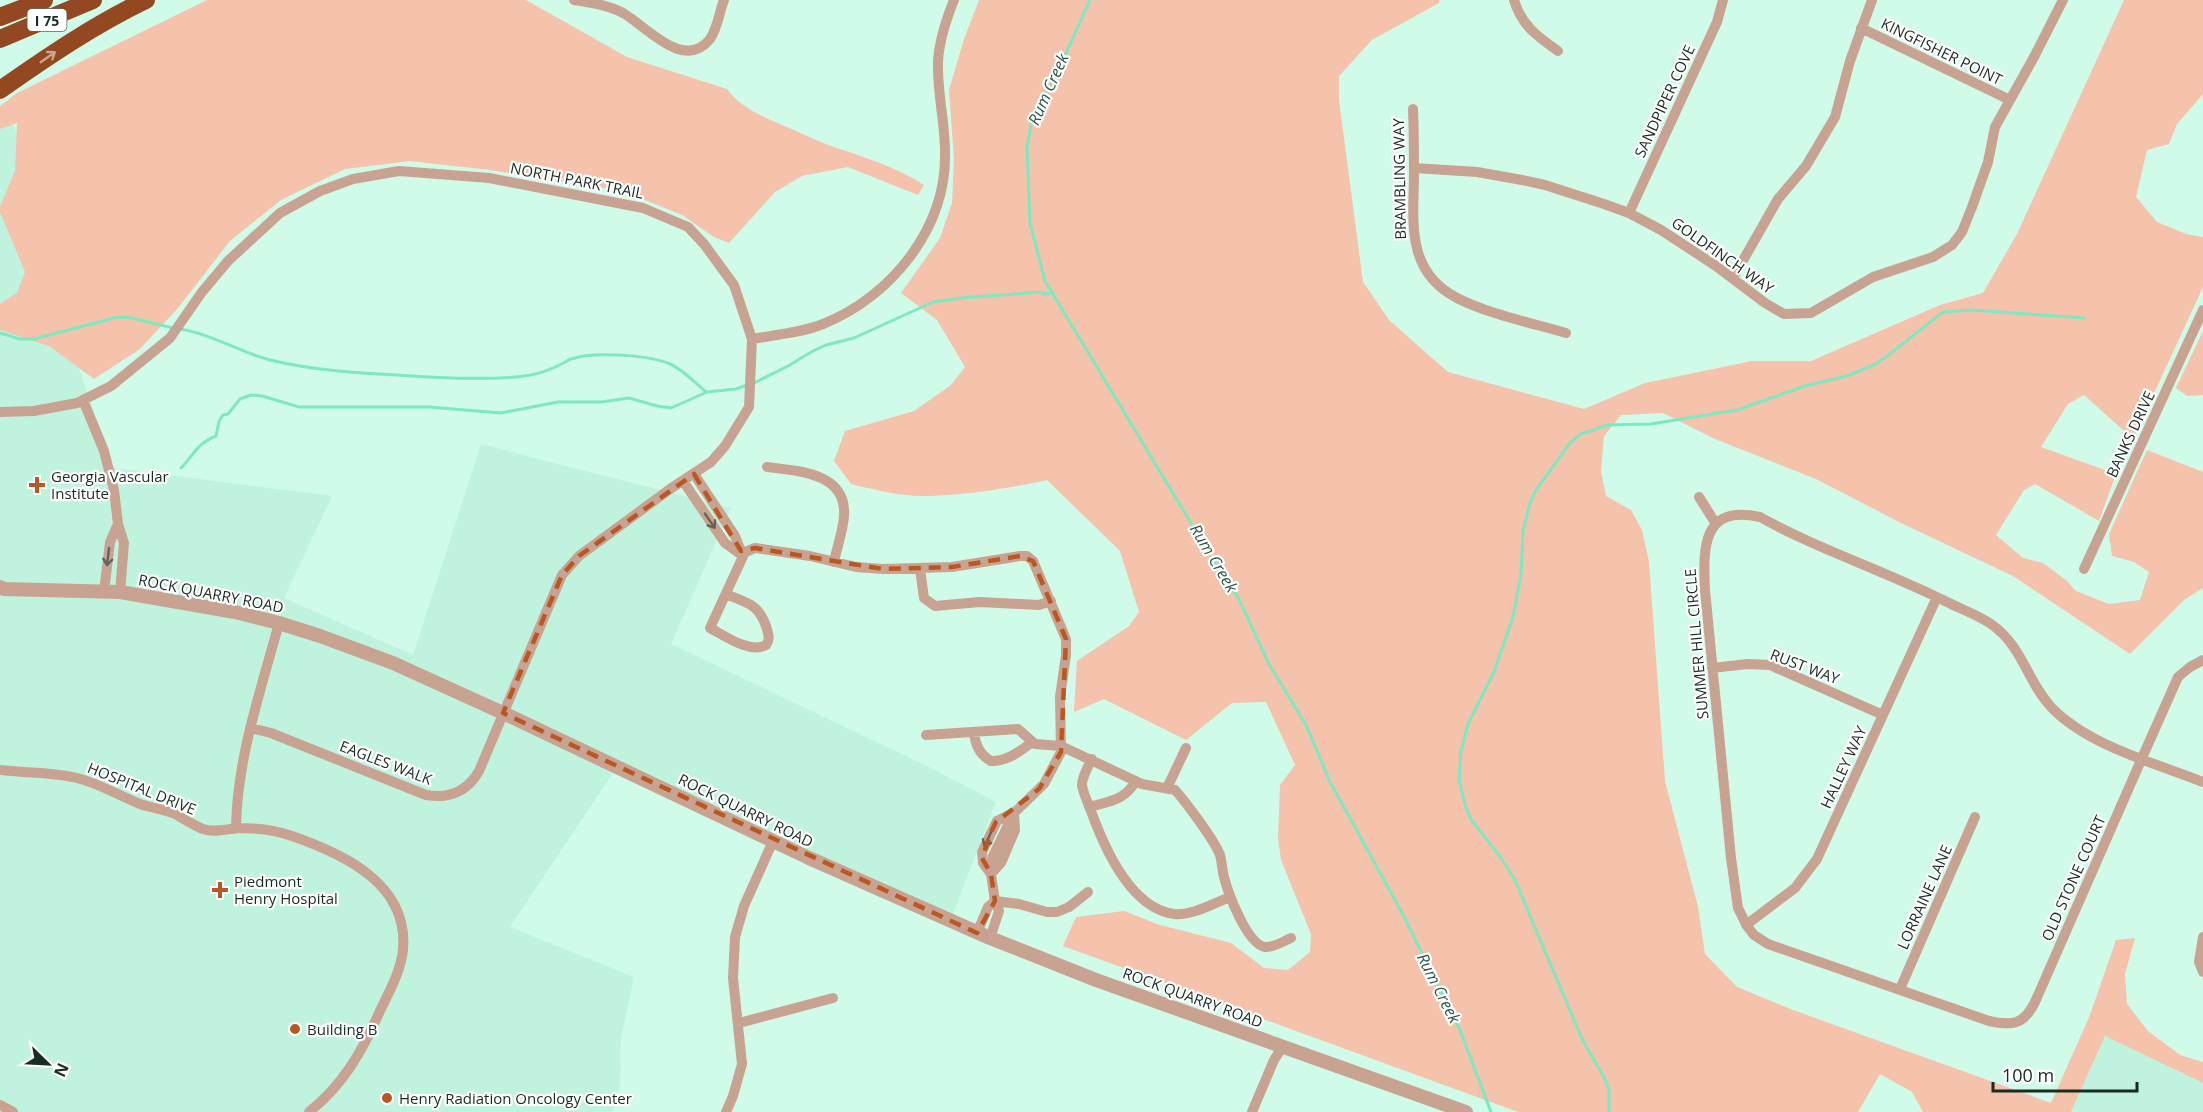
<svg xmlns="http://www.w3.org/2000/svg" width="2203" height="1112" font-family="'Open Sans',sans-serif">
  <style>
    .built { fill: #bff3dd }
    .green { fill: #f5c2ab }
    .lines { fill: none; stroke-linecap: round; stroke-linejoin: round }
    .stream { stroke: #7de8c1; stroke-width: 3 }
    .minor { stroke: #c9a391; stroke-width: 10 }
    .tertiary { stroke: #c9a391; stroke-width: 14 }
    .motorway { stroke: #944821; stroke-width: 18 }
    .oneway { stroke: #caa490 }
    .oneway2 { stroke: #696155 }
    .marked { fill: none; stroke: #bb5722; stroke-width: 4.5; stroke-dasharray: 12 8; stroke-linejoin: round }
    .poi-dot { fill: #bb5722; stroke: #fff; stroke-width: 2 }
    .labels { text-anchor: middle; dominant-baseline: central; stroke-width: 4.5; stroke-linejoin: round; paint-order: stroke }
    .shield { fill: #fff; stroke: #5f6b66; stroke-width: 1.5 }
    .shield-label { font-size: 14px; font-weight: bold; fill: #1a2b24 }
    .street-label { font-size: 15px; fill: #1a2b24; stroke: #fff }
    .poi-label { font-size: 15px; fill: #1a2b24; stroke: #fff; text-anchor: start }
    .water-label { font-size: 16px; font-style: italic; fill: #2a5847; stroke: #fff }
  </style>
  <rect width="100%" height="100%" fill="#d0fbe9"/>
  <path class="built" d="M12,117l57,222 44,129 219,28 -48,102 129,57 68,-211 250,64 -60,136 258,123 67,35 -44,114 -335,-149 -107,160 124,50 -13,61 -1,47 -7,27h-613v-985z
    M2105,1036l98,47v29h-132z"/>
  <path class="green" d="M207,0h319l101,57 100,32c14,19 35,27 57,37 15,6 31,14 47,20 32,11 64,20 93,39l-6,10 -70,-28 -46,9 -27,16 -46,51 -15,-6 -32,-22 -59,-24 -133,-21 -80,-9 -65,8 -64,31 -51,41 -52,67 -38,41 -46,30 -45,-33 -49,-16v-26l17,-11 8,-21 -25,-60v-5l15,-36 2,-48 -17,6v-23l17,-13z
    M979,0h460v3l-67,37 -33,36v24l24,182 26,38 59,52 136,37 61,-26 107,-22h59l129,-56 43,-12 34,-59 107,-234h79v94l-26,30 -8,20 -22,6 -11,47 21,25 29,12 17,3v50l-70,152 -49,-44 -16,9 -27,43 75,27 -17,47 -64,-37 -11,6 -28,45 27,23 20,5 23,17 10,11 33,13 31,-4 9,-28 -15,-10 -22,-6 -3,-22 38,-84 56,22v116l-19,12 -54,54 -117,-78 -110,-52 -87,-45 -101,-40 -52,-26 -42,2 -17,21 -3,35 5,25 25,14 11,20 7,32 16,219 33,126 7,47 32,33 56,23 258,93 39,-88 26,-75 19,-2 -10,36 2,30 21,27 32,24 23,7v21l-98,-47 -34,76h-148l-11,-20 -32,-18 -22,38h-340l-455,-166 13,-29 48,-6 36,14 71,18 33,25 24,2 22,-18 1,-18 -30,-74 -3,-22 2,-53 15,-20 -29,-63 -34,1 -46,37 -82,-41 -30,13 3,-51 52,-35 10,-14 -19,-61 -73,-71c-38,8 -79,15 -118,16 -26,1 -53,-6 -78,-12l-17,-23 11,-30 69,-20 37,-26 14,-18 -28,-47 -36,-27 39,-55 12,-35 2,-44 -5,-69 15,-51z
    M2203,331v64l-16,1 -11,-8z"/>
  <g class="lines">
    <path class="stream" d="M1090,0l-38,84 -15,22 -5,14 -5,28 3,75 15,58 181,300 12,16 31,67 37,61 24,57 70,127 60,121 31,82
      M180,329c32,5 59,23 90,31 42,10 85,13 127,15 40,3 79,5 119,2 14,-1 27,-4 39,-10 6,-2 11,-6 16,-8 22,-8 78,-4 99,5 14,6 25,19 36,28
      M0,333l20,6h14l84,-22 14,1 41,10
      M754,383l34,-17 25,-15 13,-6 28,-7 79,-36 28,-4 81,-6 2,2 9,-1
      M181,468c14,-14 14,-23 35,-32l3,-15 4,-6 5,-1 12,-15 11,-4 11,1 37,11h130l72,6 57,-11h43l28,-4 28,8 14,2 36,-16 29,-3 11,-4
      M1609,1112v-22l-5,-13 -22,-38 -67,-159 -16,-25 -27,-34 -6,-13 -7,-28 2,-29 7,-27 26,-52 19,-55 8,-42 2,-44 7,-28 6,-13 34,-47 11,-9 27,-9 43,-1 86,-14 68,-24 42,-10 27,-11 12,-8 57,-45 29,-2 112,8"/>
    <path class="minor" d="M574,0c17,3 34,5 49,13 23,13 61,59 87,26 8,-12 9,-26 14,-39
      M1514,0c7,25 24,37 44,51
      M1861,28l149,72
      M1413,109c1,23 1,46 1,69 -1,47 -7,94 43,120 31,16 75,25 109,35
      M1414,168l63,4 45,8 23,5 59,19 25,9 32,17 55,36 49,37 19,11 27,-1 62,-36 60,-20 19,-12 10,-13 10,-25 16,-45 7,-35 39,-70 29,-57
      M1629,213l88,-191 6,-22
      M1733,278l45,-79 28,-33 29,-49 15,-56 22,-61
      M752,339c23,-4 49,-6 71,-15 68,-27 124,-96 122,-172 0,-30 -8,-60 -7,-90 1,-22 8,-42 16,-62
      M83,400l21,51 10,39 4,34 6,19 -4,49
      M0,412l34,-1 43,-8 34,-17 59,-48 32,-46 26,-31 52,-48 40,-22 33,-12 46,-8 90,7 154,30 45,19 16,17 30,41 18,54 -3,68 -24,39 -14,16 -41,27 -91,67 -17,19 -83,196c-12,21 -30,28 -53,24l-155,-62 -20,-5
      M767,467c30,4 80,5 77,49 -1,15 -7,31 -10,46
      M694,474l41,62 8,20
      M683,481l42,62 18,13
      M1699,497l17,27
      M920,569l4,29 11,8 45,-4 59,3 12,-4
      M2084,569l119,-259
      M104,592l6,-50 8,-18
      M726,594c20,9 32,9 40,32 2,8 5,12 0,19 -16,9 -41,-9 -56,-17l35,-76 10,-4 55,8 46,11 27,2 69,-2 68,-11h7l6,5 33,78v16l-6,42 1,55 -17,32 -30,29 -21,43 -2,18 4,27 4,10 -9,27
      M2203,660l-13,7 -12,10 -36,81 -107,244c-11,23 -23,24 -46,19l-221,-77 -14,-9 -7,-9 -9,-18 -7,-50 -26,-268c-2,-42 -3,-86 55,-73 59,33 126,54 187,85 14,7 31,13 44,22 32,22 36,58 61,84 37,38 103,55 151,74
      M1712,668l36,-4 22,1 113,50
      M974,732c1,13 6,23 17,29 15,1 30,-10 41,-19
      M926,735l92,-6 17,15 26,2 81,38 33,6c10,11 40,51 45,65 2,7 2,15 4,22 4,16 23,67 41,70 8,1 19,-6 26,-9
      M1092,759c-4,8 -10,17 -10,26 1,8 6,18 9,26 13,36 39,97 83,103 18,2 40,-11 56,-17
      M0,770c25,3 53,2 77,8 21,5 43,18 63,26 11,4 24,5 35,10 9,5 18,11 28,15 11,4 24,0 36,-1 18,0 36,2 53,8 52,18 117,48 111,114 -2,21 -15,44 -24,63 -17,39 -37,73 -70,99
      M1167,788l19,-40
      M1089,807c21,-6 35,-6 47,-26
      M236,828c1,-70 25,-138 43,-205
      M991,874l-8,-11 -1,-11 15,-31 16,-8
      M991,874l10,-11 14,-33 -1,-17
      M1746,925l49,-37 22,-29 120,-262
      M977,933l11,-26 7,-6 24,3 28,8h10l12,-5 19,-15
      M2203,937l-4,25 4,10
      M1900,989l75,-172
      M739,1023l94,-25
      M0,1105l13,7
      M726,1112l7,-16 9,-32 -9,-86 2,-41 9,-31 29,-65
      M1252,1112l22,-52 9,-14"/>
    <path class="tertiary" d="M0,587l4,2 116,3 115,20 44,11 41,13 73,27 110,50 306,145 181,80 106,42 370,132"/>
    <path class="motorway" d="M0,17l44,-17
      M0,39l93,-39
      M0,90c47,-33 94,-65 146,-90"/>
  </g>
  <defs><path id="oneway-shaft" d="M-6 0H5M1.5-3L5.5 0L1.5 3" fill="none" stroke-width="1.6" stroke-linecap="round" stroke-linejoin="round" transform="scale(1.5)"/></defs>
  <use class="oneway" href="#oneway-shaft" transform="translate(48 57) rotate(-35)"/>
  <g class="oneway2">
    <use href="#oneway-shaft" transform="translate(710 521) rotate(55)"/>
    <use href="#oneway-shaft" transform="translate(108 557) rotate(97)"/>
    <use href="#oneway-shaft" transform="translate(988 839) rotate(114)"/>
  </g>
  <path class="marked" d="M694,474l47,77 14,-3 128,21 69,-2 68,-11 13,5 33,78 -5,113 -22,37 -43,33 -4,8 -10,28 9,16 4,27 -18,32 -474,-220 59,-138 17,-19z"/>
  <g class="poi-dot">
    <path d="M34 476h6v6h6v6h-6v6h-6v-6h-6v-6h6z"/>
    <path d="M217 881h6v6h6v6h-6v6h-6v-6h-6v-6h6z"/>
    <circle cx="295" cy="1029" r="6"/>
    <circle cx="387" cy="1098" r="6"/>
  </g>
  <g class="labels">
    <rect class="shield" x="27.5" y="9" width="39" height="22" rx="4.5"/>
    <g class="shield-label">
      <text x="47" y="20">I 75</text>
    </g>
    <g class="street-label">
      <text transform="translate(1942 51) rotate(26)">KINGFISHER POINT</text>
      <text transform="translate(1664 101) rotate(-65)">SANDPIPER COVE</text>
      <text transform="translate(1399 179) rotate(-91)">BRAMBLING WAY</text>
      <text transform="translate(577 180) rotate(11)">NORTH PARK TRAIL</text>
      <text transform="translate(1723 255) rotate(35)">GOLDFINCH WAY</text>
      <text transform="translate(2130 434) rotate(-65)">BANKS DRIVE</text>
      <text transform="translate(211 593) rotate(11)">ROCK QUARRY ROAD</text>
      <text transform="translate(1696 644) rotate(-95)">SUMMER HILL CIRCLE</text>
      <text transform="translate(1805 666) rotate(21)">RUST WAY</text>
      <text transform="translate(386 762) rotate(21)">EAGLES WALK</text>
      <text transform="translate(1843 767) rotate(-65)">HALLEY WAY</text>
      <text transform="translate(142 788) rotate(22)">HOSPITAL DRIVE</text>
      <text transform="translate(746 810) rotate(26)">ROCK QUARRY ROAD</text>
      <text transform="translate(2073 878) rotate(-66)">OLD STONE COURT</text>
      <text transform="translate(1924 897) rotate(-66)">LORRAINE LANE</text>
      <text transform="translate(1193 997) rotate(20)">ROCK QUARRY ROAD</text>
    </g>
    <g class="poi-label">
      <text x="51" y="476">Georgia Vascular<tspan x="51" dy="17">Institute</tspan></text>
      <text x="234" y="881">Piedmont<tspan x="234" dy="17">Henry Hospital</tspan></text>
      <text x="307" y="1029">Building B</text>
      <text x="399" y="1098">Henry Radiation Oncology Center</text>
    </g>
    <g class="water-label">
      <text transform="translate(1048 89) rotate(-66)">Rum Creek</text>
      <text transform="translate(1214 558) rotate(59)">Rum Creek</text>
      <text transform="translate(1439 988) rotate(63)">Rum Creek</text>
    </g>
  </g>
  <g transform="translate(48 1064) rotate(114)" stroke="#ffffff" stroke-width="4.5" paint-order="stroke">
  <path d="M0-4.5L10 22L0 15L-10 22Z" fill="#1a2b24"/>
  <text y="-9" font-size="16" font-weight="bold" text-anchor="middle" fill="#1a2b24">N</text>
  </g>
  <path d="M1993 1082v9h144v-9" fill="none" stroke="#1a2b24" stroke-width="3"/>
  <text x="2002" y="1082" font-size="18" fill="#1a2b24" stroke="#ffffff" stroke-width="4.5" paint-order="stroke">100 m</text>
</svg>
